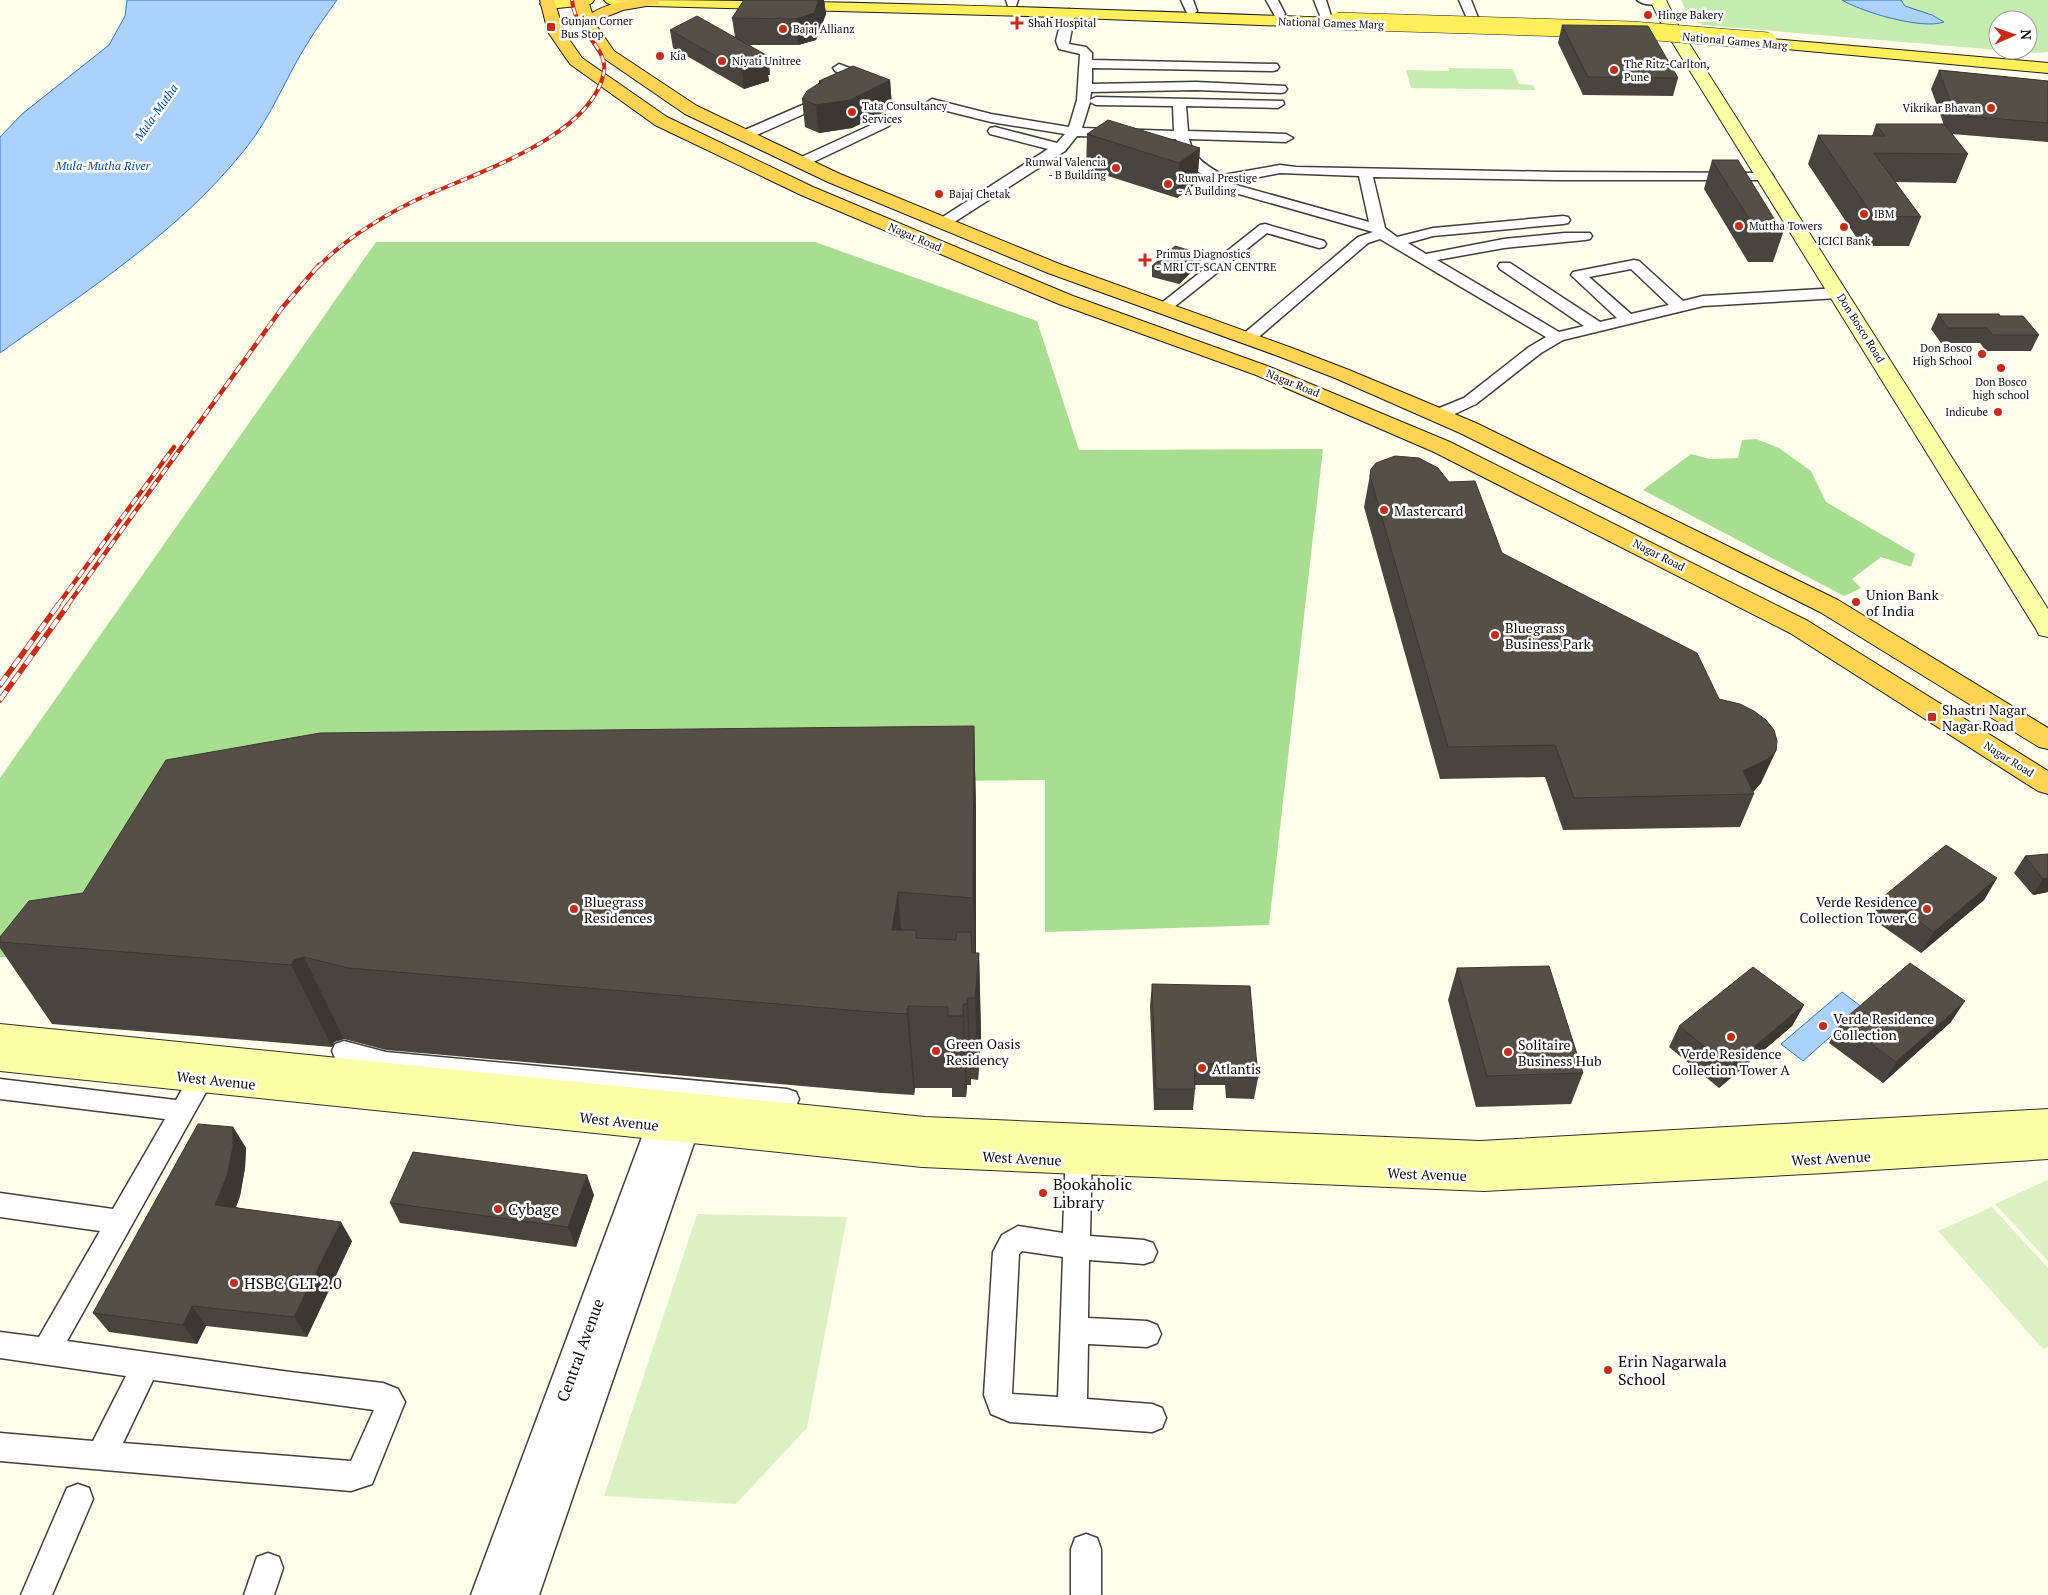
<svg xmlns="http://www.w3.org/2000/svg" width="2048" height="1595" font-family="'PT Serif',serif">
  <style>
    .green { fill: #c7ecb2; fill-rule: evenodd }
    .forest { fill: #a7de90 }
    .pitch { fill: #dcf2c5 }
    .water { fill: #acd1fa; stroke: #2e79d6 }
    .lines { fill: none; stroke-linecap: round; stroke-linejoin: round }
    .minor-casing { stroke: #3f3f3f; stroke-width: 3 }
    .tertiary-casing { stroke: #3f3f3f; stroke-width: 3 }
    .secondary-casing { stroke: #2e2e2e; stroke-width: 2 }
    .primary-casing { stroke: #1d1d1d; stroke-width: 2 }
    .trunk-casing { stroke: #1d1d1d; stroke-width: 2 }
    .minor { fill: #fff; fill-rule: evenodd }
    .tertiary { fill: #fff; fill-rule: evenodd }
    .secondary { fill: #fbffa6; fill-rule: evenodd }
    .primary { fill: #fff05b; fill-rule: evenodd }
    .trunk { fill: #fed452; fill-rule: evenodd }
    .rail-far2-casing { stroke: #c52d1b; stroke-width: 4 }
    .rail-far1-casing { stroke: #c52d1b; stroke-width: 4.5 }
    .rail-casing { stroke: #c52d1b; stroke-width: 5.5 }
    .rail-far2 { stroke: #fff; stroke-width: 2.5; stroke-dasharray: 7; stroke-linecap: butt }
    .rail-far1 { stroke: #fff; stroke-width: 3; stroke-dasharray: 9; stroke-linecap: butt }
    .rail { stroke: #fff; stroke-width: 4; stroke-dasharray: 11; stroke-linecap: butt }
    .primary-bridge-casing { stroke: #1d1d1d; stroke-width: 18; stroke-linecap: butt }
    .primary-bridge { stroke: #fff05b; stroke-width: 17 }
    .wall { fill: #49443e }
    .shaded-wall { fill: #3c3732 }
    .building { fill: #554f48; stroke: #3c3732 }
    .poi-dot { fill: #c52d1b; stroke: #fff; stroke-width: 2 }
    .labels { text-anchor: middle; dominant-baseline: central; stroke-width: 5; stroke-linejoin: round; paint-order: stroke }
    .far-poi-label { font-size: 11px; fill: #0c0c0c; stroke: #fff; text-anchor: start }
    .far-street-label { font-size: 11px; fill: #0c0c0c; stroke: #fff }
    .far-water-label { font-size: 12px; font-style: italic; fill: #0d4ca6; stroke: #fff }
    .poi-label { font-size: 14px; fill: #0c0c0c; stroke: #fff; text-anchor: start }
    .street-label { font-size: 14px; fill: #0c0c0c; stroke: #fff }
    .near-poi-label { font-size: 16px; fill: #0c0c0c; stroke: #fff; text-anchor: start }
    .near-street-label { font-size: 16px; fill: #0c0c0c; stroke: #fff }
  </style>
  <rect width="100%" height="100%" fill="#fffeeb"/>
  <path class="green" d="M1681,0h367v52l-14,1 -332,-28 -14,-10zM1998,20h30v30h-30z
    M1448,68l65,1 6,15 14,1 2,5 -124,-2 -5,-18 43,1z"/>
  <path class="forest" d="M376,242h439l222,79 42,129 244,-1 -54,476 -224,7v-152l-771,8 -158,168 -116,1v-179z
    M1756,439l23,9 32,23 15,31 89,52 -4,13 -30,-10 -29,22 9,9 -17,8 -201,-106 48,-36 19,5 28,-1 4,-18z"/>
  <path class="pitch" d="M2047,1180l1,1v80l-53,-57z
    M1992,1207l56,61v79l-5,2 -105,-118z
    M697,1214l150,3 -40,211 -71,76 -132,-8z"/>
  <path class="water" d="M127,0h210c-10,14 -21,29 -30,44 -22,35 -34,70 -61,104 -66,84 -160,143 -246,205v-216l22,-23 87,-69 16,-29z
    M1842,0h59l4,6 27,9 12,7c-22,8 -82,-10 -102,-22z
    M1842,992l21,16 -60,53 -22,-17z"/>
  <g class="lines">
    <defs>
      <path id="minor" d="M1006,0h12l-2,6h-8z
        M1181,0h12l4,11 -2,2h-8z
        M1266,0h12l7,14 -2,2h-8z
        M1314,0h12l5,16 -2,2h-8z
        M1459,0h12l8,20 -2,3h-8z
        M1637,0h27l1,1c-6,6 -22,4 -28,-1z
        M1069,9l6,4 -6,31 17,3 6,6v7l185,4 2,3 -2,3 -4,1 -181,-3v16l104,-2 89,4 2,3 -2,3 -4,1 -85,-3 -105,2 -1,8 6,-3 187,4 1,3 -6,4 -92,-2 2,25 98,3 7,4 -7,4 -97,-3c5,20 17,26 34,36l57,-10 16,2 261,5 214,1 2,3 -2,3 -5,1h-209l-184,-3 12,51 12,9 36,-9 130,-12 5,1 2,3 -2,3 -5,1 -130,12 -25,7 18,11 78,-15 61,-6h25l2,3 -2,3 -5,1 -81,8 -67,12 122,72 25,-6 -84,-57 -2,-3 2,-3h10l90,59 17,-4 -46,-43 2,-3 5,-1 56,-11 5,1 44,40 20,-5 136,-8 5,2 3,3 -3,3 -5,2 -136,8 -140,34 -22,13 -65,51 -32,15h-12l-2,-4 2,-4 32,-13 65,-51 17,-10 -166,-98 -12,4 -114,98h-12l-2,-3 2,-3 116,-98 15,-5 -159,-45 -2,-3 1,-3c-18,-11 -32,-19 -37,-42l-99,-3 -12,15 -117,75h-10l-2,-3 2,-3 110,-71 -58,-15 -2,-3 2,-3 5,-1 62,16 8,-9 -74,-12 -64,-16 -1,-3 6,-4 59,15 78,13 8,-27 3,-46 -21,-5 -3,-8 7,-28zM1090,102l6,3 77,1 1,25 -92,-3zM1280,173l79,3 10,46 -140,-39zM1631,269l38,36 -38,9 -42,-37z
        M839,64l35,13 2,3 -6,4 -35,-13 -2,-3z
        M828,94l5,1 1,3 -1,3 -83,37 -5,1 -7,-4 2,-3z
        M884,119l7,4 -2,3 -82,39h-10l-2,-3 2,-3z
        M1265,224l59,17 2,3 -2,3 -5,1 -52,-15 -98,78h-10l-3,-3 3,-3 101,-80z
        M344,1041l42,11 401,37 9,3 3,7 -3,7 -9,3 -401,-37 -51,-14 -3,-7 3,-7z
        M208,1057l9,3 3,7 -153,274 223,31 93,11 15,6 7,13 -33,82 -21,7 -351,-30v-28l93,8 33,-65 -126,-18v-26l39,5 61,-106 -100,-14v-24l113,16 52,-90 -165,-20v-20l176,21 23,-40zM153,1380l221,30 -23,51 -228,-18z
        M1079,1134l9,3 4,8 -2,91 54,4 9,3 4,9 -4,9 -9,3 -55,-4 -1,58 59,3 10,4 4,9 -4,9 -10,4 -59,-3 -1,55 65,5 10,4 4,10 -4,10 -10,4 -142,-10 -19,-8 -7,-19 9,-143 9,-17 16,-9 45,7 3,-88 4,-8zM1022,1251l41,6 -5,140 -46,-3 7,-140z
        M78,1484l11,4 4,11 -41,96h-31l46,-107z
        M1086,1534l11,4 4,11v46h-30v-46l4,-11z
        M268,1553l11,4 4,11 -9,27h-30l13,-38z"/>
      <path id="tertiary" d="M669,1092l11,4 1,2 10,-3 11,4 4,9 -167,487h-68l183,-490 4,-9z"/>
      <path id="secondary" d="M1650,0h16l14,29 368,580v28l-9,-2 -3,-6 -372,-600z
        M0,1024l925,93 555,24 568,-32v50l-223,14 -341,18 -405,-17 -157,-7 -922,-96z"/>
      <path id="primary" d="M546,0h48l-2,3 -5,2 -39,4 -5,-2 -3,-3z
        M604,0c254,0 507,10 761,19l5,2 3,3 -3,3 -5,2 -337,-13 -416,-11 -5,-2z
        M1738,36l310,27v10l-316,-29 -2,-3 2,-3z"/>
      <path id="trunk" d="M540,0h14l10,32 18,26 85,59 146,70 224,94 36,15 197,71 180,75 358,179 240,150v23l-10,-3 -248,-158 -356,-181 -178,-77 -197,-71 -36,-15 -222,-94 -146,-70 -85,-61 -22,-32z
        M572,0h16l4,13c21,-13 44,-13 68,-13l-2,4 -35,6 -15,6 -12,9 18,26 83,55 143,68 222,91 230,83 57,22 127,53 362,177 210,128v21l-9,-2 -219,-135 -360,-179 -125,-55 -57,-22 -230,-83 -220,-91 -143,-68 -83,-57 -22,-33z"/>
    </defs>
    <use href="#minor" class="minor-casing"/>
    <use href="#tertiary" class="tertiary-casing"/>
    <use href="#secondary" class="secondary-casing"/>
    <use href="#primary" class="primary-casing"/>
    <use href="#trunk" class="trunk-casing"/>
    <use href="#minor" class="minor"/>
    <use href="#tertiary" class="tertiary"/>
    <use href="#secondary" class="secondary"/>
    <use href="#primary" class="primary"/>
    <use href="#trunk" class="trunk"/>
    <defs>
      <path id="rail-far2" d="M318,267c27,-28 60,-48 94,-65 55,-27 179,-62 192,-130 3,-19 -17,-36 -25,-50 -4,-7 -6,-14 -7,-22"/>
      <path id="rail-far1" d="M57,606l117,-159
        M67,606l215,-298 37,-43"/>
      <path id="rail" d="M0,685l58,-80
        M0,700l68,-95"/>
    </defs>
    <use href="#rail-far2" class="rail-far2-casing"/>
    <use href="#rail-far1" class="rail-far1-casing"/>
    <use href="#rail" class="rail-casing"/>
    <use href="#rail-far2" class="rail-far2"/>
    <use href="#rail-far1" class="rail-far1"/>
    <use href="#rail" class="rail"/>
    <defs>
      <path id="primary-bridge" d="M1337,21l295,9 136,11"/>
    </defs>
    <use href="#primary-bridge" class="primary-bridge-casing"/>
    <use href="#primary-bridge" class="primary-bridge"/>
  </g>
  <path class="wall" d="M744,0h80l2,14 -10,26 -18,5h-51l21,11 2,19h-2l1,6 -25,8 -71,-41 -3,-18 65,7 -3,-19z
    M1562,25l116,53 -5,18 -90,-1 -25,-52z
    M1939,70l109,11v61l-96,-8 16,20 -12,29 -61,-1 26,35 -12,29h-47l-54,-82 10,-29 54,1 4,-12 68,1 -13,-36z
    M890,80l2,28 -40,20 -33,5 -14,-6 -3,-28 17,-15v-3z
    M1087,134l113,14 -3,35 -20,15 -91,-29z
    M1712,160l71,73 -10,29h-25l-44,-73z
    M1201,254l-1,10 -21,20 -27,-7v-11z
    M1938,314l62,2 39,19 -8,16h-45l-6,-8h-39l-10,-14z
    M1371,469l131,84 217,146 42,84 -8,9 1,2 -14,33 -177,3 -18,-53 -105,2 -76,-272z
    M974,726l2,84v143h3l2,82 -3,45 -7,-1v6h-4l-1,12h-14v-9h-37l-1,7 -32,-2 -496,-43 -42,-11 -10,3 -2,5 -280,-23 -52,-76v-11l83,-44z
    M2048,854v38l-15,3 -19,-22 11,-17z
    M1997,878l-13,22 -63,53 -50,-35 12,-21z
    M1457,968l126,105 -12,31 -95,3 -28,-107z
    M1152,984l106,94 -4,21 -28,-1 -1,-13h-30v4l-2,21h-39l-4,-104z
    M1804,1005l-12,21 -73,62 -50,-41 10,-21z
    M1841,1022h110l-68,61 -54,-40z
    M233,1127l13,21 -1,20 -5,28 -4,11 116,34 -45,96 -101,-11 -9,18 -88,-12 -16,-19z
    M594,1195l-18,52 -176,-24 -10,-20z"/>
  <path class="shaded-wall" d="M819,0h5l2,14 -10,26 -18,5 -2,-26z
    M768,56l2,19h-2l1,6 -25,8 -2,-18 18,-12z
    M890,80l2,28 -40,20 -33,5 -3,-28z
    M1200,148l-3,35 -20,15 2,-35z
    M1201,254l-1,10 -21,20 1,-10z
    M974,726l2,84v171l-3,-83z
    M1776,751l-15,32 -7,8 -7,4 -4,-24z
    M1997,878l-13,22 -63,53 13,-21z
    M2048,878v14l-15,3 10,-16z
    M898,892l7,83 -13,-45z
    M979,953l2,82 -3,45 -3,-82z
    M304,957l40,82 -10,3 -2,5 -41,-82 3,-5z
    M968,998l3,81v6l-4,-81z
    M1965,1001l-14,21 -68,61 13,-21z
    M963,1004l4,81 -1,12 -3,-81z
    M1804,1005l-12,21 -73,62 11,-21z
    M908,1006l7,82 -1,7 -7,-81z
    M233,1127l13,21 -1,20 -5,28 -11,29 -14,-20z
    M587,1175l7,20 -18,52 -8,-20z
    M341,1222l11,19 -45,96 -13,-20z
    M192,1306l14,20 -9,18 -14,-19z"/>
  <path class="building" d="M744,0h75l-5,13 -18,6 -64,-1z
    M697,16l71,40 -8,3 7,4 -25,8 -72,-41z
    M1562,25l86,1 30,52 -90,-1z
    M853,66l37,14 -40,20 -34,5 -14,-6 5,-8 14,-9 -2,-1z
    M1939,70l109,11v42l-93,-8z
    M1108,120l92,28 -21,15 -92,-29z
    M1876,124h68l24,30 -94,-1 47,64 -48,-1 -55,-81 67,1z
    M1712,160h26l45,73h-25z
    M1175,246l26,8 -21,20 -28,-8z
    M1938,314h61l1,2h23l16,19h-46l-6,-7h-39z
    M1395,456l24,2 19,10 11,14 26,-1 27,72 195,100 22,46 21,5 14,7 12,9 8,10 3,11 -1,10 -8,8 -25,12 11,23 -180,4 -19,-53 -107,2 -78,-271 1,-7 5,-6z
    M974,726l-1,172 -75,-6 -6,38h24v8l40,2 1,-8h14l1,21h7l-1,11 -3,34h-7l-1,6h-4v12h-15v-9l-40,-1 -1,8 -34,-2 -524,-44 -45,-11 -10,3 -3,5 -291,-23v-5l29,-36 54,-8 83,-133 154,-27z
    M1946,845l51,33 -63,54 -51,-35z
    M2048,854v24l-5,1 -18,-23z
    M1910,963l55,38 -69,61 -55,-40z
    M1549,966l34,107 -96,3 -30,-108z
    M1753,967l51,38 -74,62 -51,-41z
    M1152,984l98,2 8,92 -29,-1 -1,-13h-34l1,25h-39z
    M198,1124l35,3v20l-6,29 -12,29 126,17 -47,95 -102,-11 -9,19 -90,-12z
    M413,1152l174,23 -19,52 -178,-24z"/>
  <g class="poi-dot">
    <circle cx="1648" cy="15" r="5"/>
    <path d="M1014.5 15.5h5v5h5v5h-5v5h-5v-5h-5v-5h5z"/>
    <rect x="546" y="22" width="10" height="10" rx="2.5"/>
    <circle cx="783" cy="29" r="5"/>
    <circle cx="660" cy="56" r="5"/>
    <circle cx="722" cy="61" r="5"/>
    <circle cx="1614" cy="70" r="5"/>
    <circle cx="1991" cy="108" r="5"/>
    <circle cx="852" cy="112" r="5"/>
    <circle cx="1116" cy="168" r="5"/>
    <circle cx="1168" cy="184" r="5"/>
    <circle cx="939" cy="194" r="5"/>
    <circle cx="1864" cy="214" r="5"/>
    <circle cx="1739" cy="226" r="5"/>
    <circle cx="1844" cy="227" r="5"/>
    <path d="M1142.5 252.5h5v5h5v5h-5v5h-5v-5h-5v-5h5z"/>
    <circle cx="1982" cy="354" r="5"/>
    <circle cx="2001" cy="368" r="5"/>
    <circle cx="1998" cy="412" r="5"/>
    <circle cx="1384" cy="510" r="5"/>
    <circle cx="1856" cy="602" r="5"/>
    <circle cx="1495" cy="635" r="5"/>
    <rect x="1927" y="712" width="10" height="10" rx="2.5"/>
    <circle cx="574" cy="909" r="5"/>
    <circle cx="1927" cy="909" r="5"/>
    <circle cx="1823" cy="1026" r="5"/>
    <circle cx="1731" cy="1037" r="5"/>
    <circle cx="936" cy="1051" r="5"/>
    <circle cx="1508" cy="1052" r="5"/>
    <circle cx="1202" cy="1068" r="5"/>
    <circle cx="1043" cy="1193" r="5"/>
    <circle cx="498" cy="1209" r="5"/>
    <circle cx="234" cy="1283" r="5"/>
    <circle cx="1608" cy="1370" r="5"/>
  </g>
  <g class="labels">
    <g class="far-poi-label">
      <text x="1658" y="15">Hinge Bakery</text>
      <text x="561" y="21">Gunjan Corner<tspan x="561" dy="13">Bus Stop</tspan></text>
      <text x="1028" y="23">Shah Hospital</text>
      <text x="793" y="29">Bajaj Allianz</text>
      <text x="670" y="56">Kia</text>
      <text x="732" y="61">Niyati Unitree</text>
      <text x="1624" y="64">The Ritz-Carlton,<tspan x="1624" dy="13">Pune</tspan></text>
      <text x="862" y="106">Tata Consultancy<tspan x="862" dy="13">Services</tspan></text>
      <text x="1981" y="108" text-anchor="end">Vikrikar Bhavan</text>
      <text x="1106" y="162" text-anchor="end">Runwal Valencia<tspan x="1106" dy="13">- B Building</tspan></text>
      <text x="1178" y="178">Runwal Prestige<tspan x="1178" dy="13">- A Building</tspan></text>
      <text x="949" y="194">Bajaj Chetak</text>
      <text x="1874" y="214">IBM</text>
      <text x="1749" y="226">Muttha Towers</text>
      <text x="1844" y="241" text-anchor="middle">ICICI Bank</text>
      <text x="1156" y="254">Primus Diagnostics<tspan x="1156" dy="13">- MRI CT-SCAN CENTRE</tspan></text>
      <text x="1972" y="348" text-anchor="end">Don Bosco<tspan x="1972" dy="13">High School</tspan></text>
      <text x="2001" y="382" text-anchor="middle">Don Bosco<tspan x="2001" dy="13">high school</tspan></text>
      <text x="1988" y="412" text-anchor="end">Indicube</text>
    </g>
    <g class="far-street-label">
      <text transform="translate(1331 23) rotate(2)">National Games Marg</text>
      <text transform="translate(1735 41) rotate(5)">National Games Marg</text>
      <text transform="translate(915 237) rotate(23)">Nagar Road</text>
      <text transform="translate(1861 328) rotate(58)">Don Bosco Road</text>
      <text transform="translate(1293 383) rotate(22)">Nagar Road</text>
      <text transform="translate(1659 555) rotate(27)">Nagar Road</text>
      <text transform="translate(2009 759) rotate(32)">Nagar Road</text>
    </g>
    <g class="far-water-label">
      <text transform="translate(156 112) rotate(-55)">Mula-Mutha</text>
      <text x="103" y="165">Mula-Mutha River</text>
    </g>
    <g class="poi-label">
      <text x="1394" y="510">Mastercard</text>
      <text x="1866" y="594">Union Bank<tspan x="1866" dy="16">of India</tspan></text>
      <text x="1505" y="627">Bluegrass<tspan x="1505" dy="16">Business Park</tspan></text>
      <text x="1942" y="709">Shastri Nagar<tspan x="1942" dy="16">Nagar Road</tspan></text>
      <text x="584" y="901">Bluegrass<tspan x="584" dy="16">Residences</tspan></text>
      <text x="1917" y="901" text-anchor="end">Verde Residence<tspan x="1917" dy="16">Collection Tower C</tspan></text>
      <text x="1833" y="1018">Verde Residence<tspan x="1833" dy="16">Collection</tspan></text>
      <text x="946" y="1043">Green Oasis<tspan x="946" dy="16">Residency</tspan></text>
      <text x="1518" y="1044">Solitaire<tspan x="1518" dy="16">Business Hub</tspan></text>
      <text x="1731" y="1053" text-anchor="middle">Verde Residence<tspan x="1731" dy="16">Collection Tower A</tspan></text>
      <text x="1212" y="1068">Atlantis</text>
    </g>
    <g class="street-label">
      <text transform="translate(216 1080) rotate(6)">West Avenue</text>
      <text transform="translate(619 1121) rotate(6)">West Avenue</text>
      <text transform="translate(1022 1158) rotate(3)">West Avenue</text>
      <text transform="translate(1831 1158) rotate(-3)">West Avenue</text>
      <text transform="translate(1427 1174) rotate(2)">West Avenue</text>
    </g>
    <g class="near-poi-label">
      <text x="1053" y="1184">Bookaholic<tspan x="1053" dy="18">Library</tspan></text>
      <text x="508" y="1209">Cybage</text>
      <text x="244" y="1283">HSBC GLT 2.0</text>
      <text x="1618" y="1361">Erin Nagarwala<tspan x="1618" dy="18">School</tspan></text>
    </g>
    <g class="near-street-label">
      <text transform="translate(580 1350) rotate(-70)">Central Avenue</text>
    </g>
  </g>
  <g transform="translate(2013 35) rotate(88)"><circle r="24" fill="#ffffff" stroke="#9e9e9e"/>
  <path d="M0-4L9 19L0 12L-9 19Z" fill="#c52d1b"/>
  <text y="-8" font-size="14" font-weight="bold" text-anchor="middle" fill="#0c0c0c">N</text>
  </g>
</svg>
